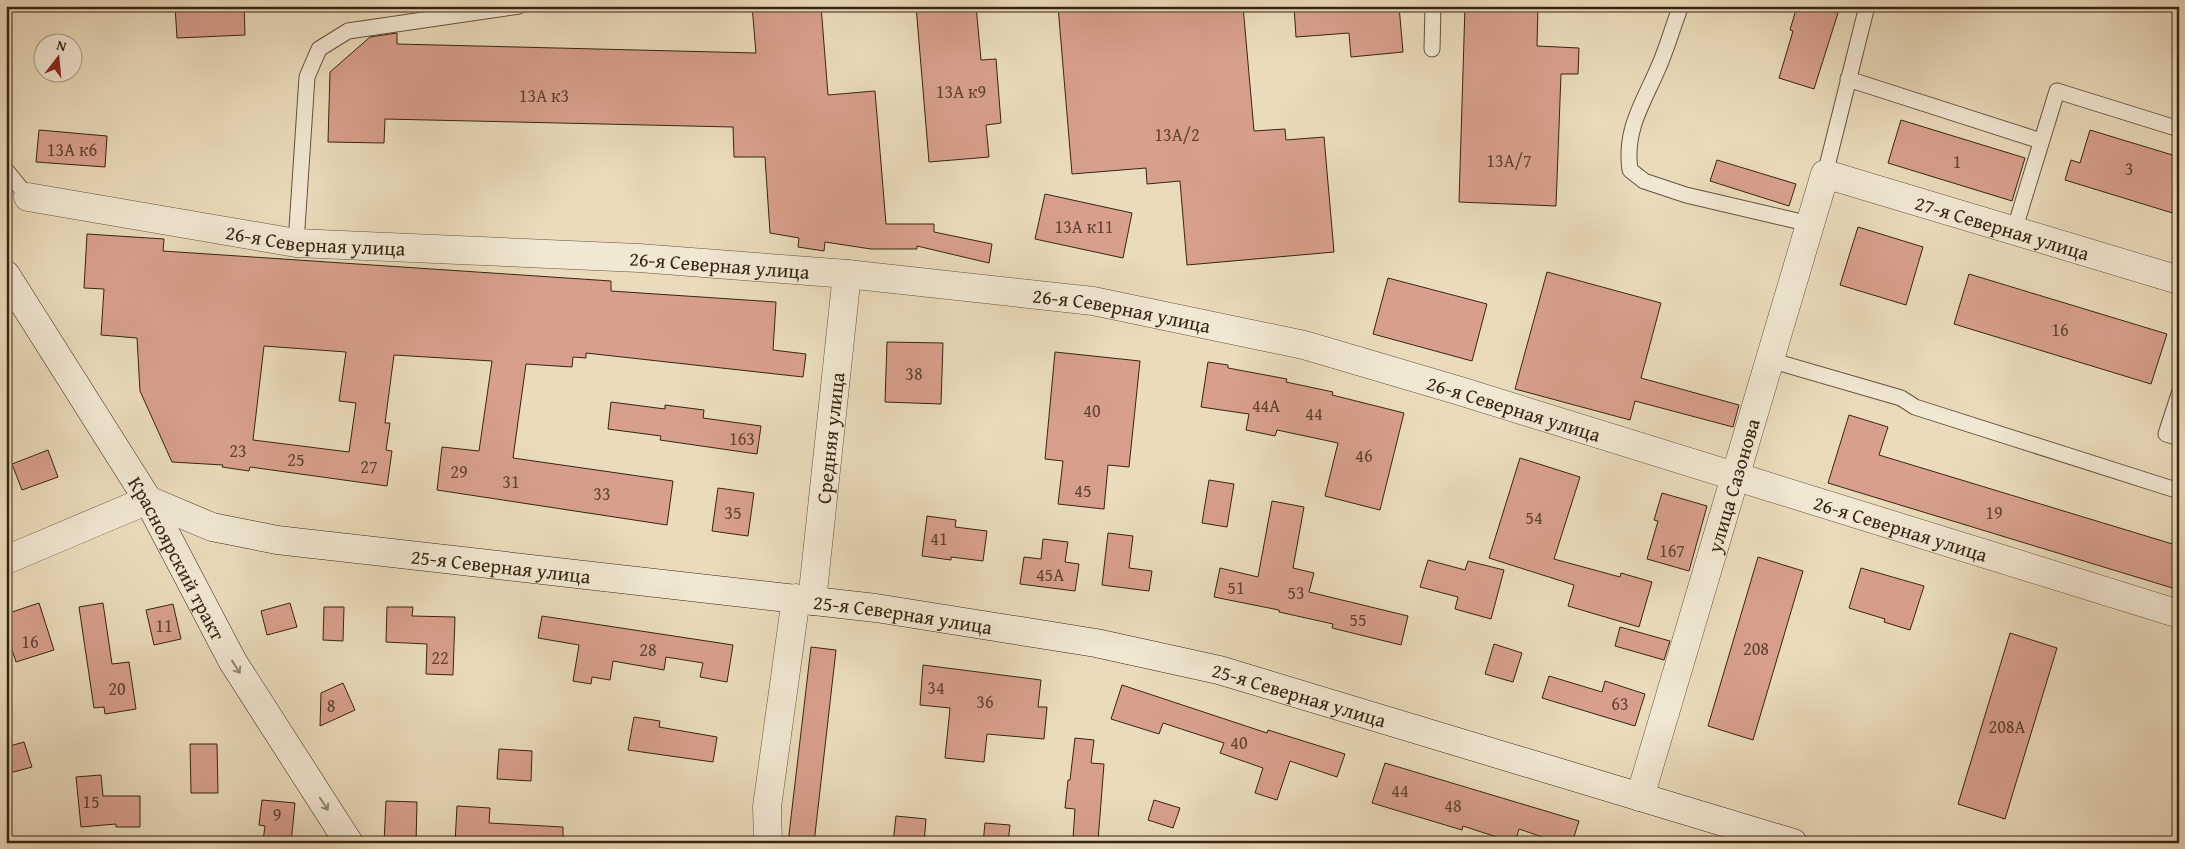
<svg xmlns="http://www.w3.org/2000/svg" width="2185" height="849" font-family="'Gentium Book Plus',serif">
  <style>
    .building { fill: #d8a08c; stroke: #372413; fill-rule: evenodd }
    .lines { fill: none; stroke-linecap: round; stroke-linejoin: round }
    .service-casing { stroke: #64523d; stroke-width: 17 }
    .minor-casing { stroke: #64523d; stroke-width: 29 }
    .secondary-casing { stroke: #372413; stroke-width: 29 }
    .service { stroke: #f1e8d3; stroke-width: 15 }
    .minor { stroke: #f1e8d3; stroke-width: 28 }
    .secondary { stroke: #f1e8d3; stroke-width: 28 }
    .oneway { stroke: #948673 }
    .labels { text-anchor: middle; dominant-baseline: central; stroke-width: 4; stroke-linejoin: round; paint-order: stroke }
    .number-label { font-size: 18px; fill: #5f4331 }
    .street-label { font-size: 20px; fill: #372413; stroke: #f1e8d3 }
  </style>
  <rect width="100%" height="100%" fill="#eadcbb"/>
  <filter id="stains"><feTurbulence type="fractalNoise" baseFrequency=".004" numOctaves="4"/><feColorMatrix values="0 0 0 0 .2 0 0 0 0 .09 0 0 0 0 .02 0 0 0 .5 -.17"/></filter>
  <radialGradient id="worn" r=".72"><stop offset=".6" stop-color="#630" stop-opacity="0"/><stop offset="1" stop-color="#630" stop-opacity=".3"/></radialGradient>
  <path class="building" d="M175,6h69l1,29 -68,3z
    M752,6h69l7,89 47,-4 11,133h48v8l58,12 -3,19 -72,-17v3h-46l-46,-7 -1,9 -26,-4 1,-9 -29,-5 -5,-76h-31l-1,-30 -348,-8 -1,24 -56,-1 2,-70 40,-35 27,-4v11l359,9z
    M916,6h60l5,54 15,-1 5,64 -15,2 3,32 -60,5z
    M1058,6h185l11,125 31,-2 1,11 38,-3 10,115 -147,13 -7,-84 -33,3 -1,-16 -74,6z
    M1294,6h105l4,46 -52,5 -2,-24 -53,4z
    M1465,6h73l-1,40 42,2 -1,26h-17l-5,132 -97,-4z
    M1797,6h18l23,7 -24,76 -35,-11 14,-47 -3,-1z
    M1901,120l124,38 -13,43 -124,-38z
    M39,130l68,6 -2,31 -69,-5z
    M2090,130l89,27v58l-114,-35 6,-20 9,3z
    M1717,160l79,24 -7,22 -79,-25z
    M1045,194l87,19 -9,45 -88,-19z
    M1858,227l65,20 -17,58 -66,-20z
    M87,234l77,5 -1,12 448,30v10l165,11 -3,48 33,4 -3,23 -217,-24v5l-13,-1 -1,10 -46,-3 -13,94 160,23 -6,44 -230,-35 5,-43 37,4 13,-90 -98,-6 -9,68h5l-4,27 6,1 -5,35 -137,-19 -1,4 -27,-4 1,-2 -51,-3 -32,-71 -3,-53 -36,-3 3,-46 -20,-1zM264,346l82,6 -7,49 17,2 -7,49 -96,-12z
    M1547,272l114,31 -20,75 98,27 -6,22 -98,-26 -5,19 -115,-31z
    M1969,274l198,60 -16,50 -197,-60z
    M1388,278l99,26 -15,57 -99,-27z
    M887,342l56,1 -2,61 -56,-2z
    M1055,352l85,9 -11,106 -21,-2 -4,44 -46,-5 5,-43 -18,-2z
    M1208,362l20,3v3l59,11 -1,3 47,10 -1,3 72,18 -24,97 -55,-14 13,-53 -61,-13 -2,6 -29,-6 3,-16 -48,-7z
    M611,402l54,7v-4l39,5 -1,8 58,8 -4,28 -97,-14 1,-4 -53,-7z
    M1849,415l39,12 -9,28 300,91v44l-351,-107z
    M48,450l10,27 -36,13 -10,-26z
    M1520,458l60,19 -26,82 66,18 1,-4 31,9 -13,45 -71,-21 6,-21 -85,-27z
    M1209,480l25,4 -7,43 -25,-4z
    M718,488l36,5 -6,43 -36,-5z
    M1662,493l45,13 -18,65 -42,-12 11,-38 -4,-1z
    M1272,501l32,6 -11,61 21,5 -5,19 99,24 -7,29 -69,-17 1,-4 -54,-12v-2l-65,-13 6,-29 38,9z
    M927,516l29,4 -1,7 32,4 -4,30 -32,-4v3l-29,-4z
    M1108,533l25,3 -4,32 23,3 -3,20 -47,-6z
    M1043,539l25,3 -3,20 14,2 -4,27 -55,-7 4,-27 17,2z
    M1758,557l45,14 -50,169 -45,-14z
    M1428,560l37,10 3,-9 36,9 -13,49 -36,-10 3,-12 -38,-10z
    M1861,568l63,18 -14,44 -26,-8 1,-3 -36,-11z
    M39,603l15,47 -38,12 -10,-31v-17z
    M103,603l9,61 17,-2 7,47 -31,5 -1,-7 -10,1 -15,-101z
    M290,603l7,24 -30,8 -6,-24z
    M173,604l8,35 -27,6 -8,-35z
    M324,607h20l-1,34 -20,-1z
    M387,607h26l-1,9 43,1 -2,58 -27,-1 1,-30 -41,-2z
    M542,616l191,29 -6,37 -27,-5 3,-14 -37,-6 -2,13 -51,-9 -3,19 -18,-3 -1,7 -18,-3 6,-36 -41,-7z
    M1620,627l50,14 -6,19 -49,-14z
    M2010,633l47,15 -52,171 -47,-15z
    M1494,644l28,9 -9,29 -28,-8z
    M811,647l25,3 -22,193h-26z
    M923,665l118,15 -3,27h9l-3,32 -57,-5 -3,28 -39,-4 5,-50 -30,-3z
    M1549,676l53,16 3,-11 40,13 -10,32 -93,-28z
    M343,683l12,27 -35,16 1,-33z
    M1122,685l145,48 1,-3 77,24 -8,23 -47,-16 -13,39 -22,-7 8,-25 -43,-15 4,-10 -61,-20 -4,11 -48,-15z
    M634,717l26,4 -1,6 58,10 -4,25 -85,-12z
    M1075,738l19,2 -3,23 13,1 -6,77 -25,-3 2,-29 -10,-1 3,-28h2z
    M24,742l8,25 -26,7v-27z
    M190,744h27l1,49h-27z
    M499,749l33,2 -1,30 -34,-2z
    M1385,763l194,58 -7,22h-12l-41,-14 -4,14 -52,-17 -1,4 -90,-27z
    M101,775l2,21h37v31h-24v-3l-35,3 -5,-50z
    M262,800l33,3 -4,40 -28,-2 2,-15 -6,-1z
    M1154,800l26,8 -7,20 -25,-8z
    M386,801l31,1 -1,41h-32z
    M457,806l33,2 -1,15 74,4v16h-108z
    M896,816l30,3 -2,24h-31z
    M985,823l25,2 -2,18h-25z"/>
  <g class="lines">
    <defs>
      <path id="service" d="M1679,6v5c-7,18 -12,37 -20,55 -15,36 -35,63 -29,104l14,11 42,14 124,29
        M1432,49l1,-43
        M1848,79l193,62
        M6,170l22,27
        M1825,174l42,-168
        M2014,231l43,-140 122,38
        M296,243l11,-166 12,-28 29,-18 171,-25
        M1770,360l131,38 14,9 264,84
        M2179,394l-13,40 13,4"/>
      <g id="minor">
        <path id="s1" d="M28,197l268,46 343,15 208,16 246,27 211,44 156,46 719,223"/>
        <path d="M6,560l142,-60"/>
        <path id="s2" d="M812,601l35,-327"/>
        <path id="s3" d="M1640,797l185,-623 354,106"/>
        <path d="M768,843l-1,-36 29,-209"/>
      </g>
      <g id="secondary">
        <path id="s4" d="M6,275l142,225 85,162 116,181"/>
        <path id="s5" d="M148,500l64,27 65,13 599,68 220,35 123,27 574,173"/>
      </g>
    </defs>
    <use href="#service" class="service-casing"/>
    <use href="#minor" class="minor-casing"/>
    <use href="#secondary" class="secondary-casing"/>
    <use href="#service" class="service"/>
    <use href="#minor" class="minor"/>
    <use href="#secondary" class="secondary"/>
  </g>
  <defs><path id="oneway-shaft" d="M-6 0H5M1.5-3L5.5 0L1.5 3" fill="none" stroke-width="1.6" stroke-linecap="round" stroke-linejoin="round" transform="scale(1.25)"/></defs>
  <g class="oneway">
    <use href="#oneway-shaft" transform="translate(236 667) rotate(58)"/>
    <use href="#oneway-shaft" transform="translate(324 804) rotate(57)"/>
  </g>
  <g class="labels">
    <g class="number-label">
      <text x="961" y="91">13А к9</text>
      <text x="544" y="95">13А к3</text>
      <text x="1177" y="134">13А/2</text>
      <text x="72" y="149">13А к6</text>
      <text x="1509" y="160">13А/7</text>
      <text x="1957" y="161">1</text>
      <text x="2129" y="168">3</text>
      <text x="1084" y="226">13А к11</text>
      <text x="2060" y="329">16</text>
      <text x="914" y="373">38</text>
      <text x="1266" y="405">44А</text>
      <text x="1092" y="410">40</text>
      <text x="1314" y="413">44</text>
      <text x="742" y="438">163</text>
      <text x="238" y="450">23</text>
      <text x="1364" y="455">46</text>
      <text x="296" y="459">25</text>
      <text x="369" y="466">27</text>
      <text x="459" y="471">29</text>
      <text x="511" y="481">31</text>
      <text x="1083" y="490">45</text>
      <text x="602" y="493">33</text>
      <text x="733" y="512">35</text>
      <text x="1994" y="512">19</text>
      <text x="1534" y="517">54</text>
      <text x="939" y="538">41</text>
      <text x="1672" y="550">167</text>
      <text x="1050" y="574">45А</text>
      <text x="1236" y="587">51</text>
      <text x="1296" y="592">53</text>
      <text x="1358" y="619">55</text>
      <text x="164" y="625">11</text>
      <text x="30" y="641">16</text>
      <text x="1756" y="648">208</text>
      <text x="648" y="649">28</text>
      <text x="440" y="657">22</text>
      <text x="936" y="687">34</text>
      <text x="117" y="688">20</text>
      <text x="985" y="701">36</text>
      <text x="1620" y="703">63</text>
      <text x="331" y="705">8</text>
      <text x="2007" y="726">208А</text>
      <text x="1239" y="742">40</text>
      <text x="1400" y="790">44</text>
      <text x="91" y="801">15</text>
      <text x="1453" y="805">48</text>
      <text x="277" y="814">9</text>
    </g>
    <g class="street-label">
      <text stroke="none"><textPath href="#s3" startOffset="835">27-я Северная улица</textPath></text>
      <text stroke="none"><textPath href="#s1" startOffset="291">26-я Северная улица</textPath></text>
      <text stroke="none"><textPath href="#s1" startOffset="696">26-я Северная улица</textPath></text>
      <text stroke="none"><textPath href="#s1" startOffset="1101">26-я Северная улица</textPath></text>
      <text stroke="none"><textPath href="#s1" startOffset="1506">26-я Северная улица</textPath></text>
      <text stroke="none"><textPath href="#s2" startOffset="164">Средняя улица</textPath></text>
      <text stroke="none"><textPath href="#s3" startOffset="325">улица Сазонова</textPath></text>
      <text stroke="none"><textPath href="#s1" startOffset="1911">26-я Северная улица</textPath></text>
      <text stroke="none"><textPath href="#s4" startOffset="331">Красноярский тракт</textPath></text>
      <text stroke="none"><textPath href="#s5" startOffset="361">25-я Северная улица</textPath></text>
      <text stroke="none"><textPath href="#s5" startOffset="766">25-я Северная улица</textPath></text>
      <text stroke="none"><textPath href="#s5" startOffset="1171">25-я Северная улица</textPath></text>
    </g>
  </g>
  <rect width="2185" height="849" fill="none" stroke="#eadcbb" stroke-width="25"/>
  <rect x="8" y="8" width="2170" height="834" fill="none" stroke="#372413" stroke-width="2.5"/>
  <rect x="12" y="12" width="2160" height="824" fill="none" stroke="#372413"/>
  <g transform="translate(58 58) rotate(16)"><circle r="24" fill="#f1e8d3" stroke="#a79a86"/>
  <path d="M0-4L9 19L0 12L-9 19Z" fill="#8f2418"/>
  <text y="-8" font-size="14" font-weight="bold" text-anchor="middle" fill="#372413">N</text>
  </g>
  <rect width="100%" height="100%" filter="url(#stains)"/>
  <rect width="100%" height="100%" fill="url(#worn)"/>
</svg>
